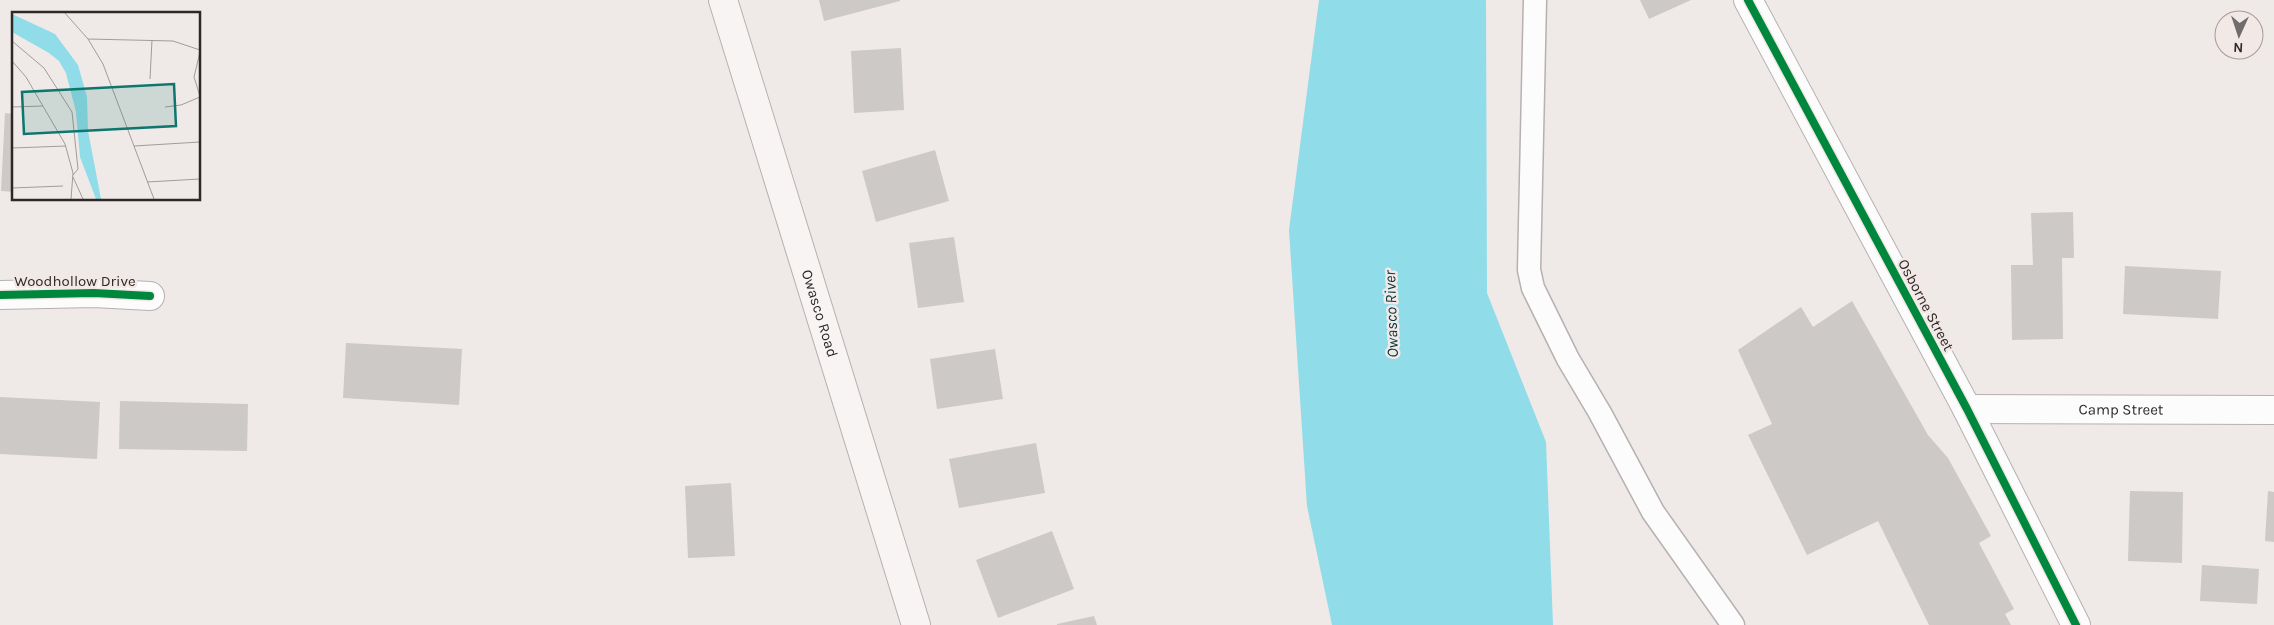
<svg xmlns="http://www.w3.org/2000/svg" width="2274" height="625" font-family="Karla,sans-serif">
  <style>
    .water { fill: #90dce9 }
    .building { fill: #cdc9c7 }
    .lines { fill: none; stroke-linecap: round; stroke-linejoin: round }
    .lane-casing { stroke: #b6b1b0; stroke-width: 25 }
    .street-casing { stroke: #b6b1b0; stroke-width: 30 }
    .secondary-casing { stroke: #b6b1b0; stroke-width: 30 }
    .lane { stroke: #fdfcfc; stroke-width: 22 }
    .street { stroke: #fdfcfc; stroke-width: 28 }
    .secondary { stroke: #f8f4f3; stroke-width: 28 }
    .cycleway-casing { stroke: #f2e8e5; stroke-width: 11 }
    .cycleway { stroke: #00873e; stroke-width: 8 }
    .labels { text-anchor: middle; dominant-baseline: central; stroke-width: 5; stroke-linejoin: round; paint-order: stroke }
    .street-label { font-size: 15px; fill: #2c2927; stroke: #f2e8e5 }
    .water-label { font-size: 16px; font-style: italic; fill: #00363e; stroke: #f2e8e5 }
    .inset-road { fill: none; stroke: #a19c9b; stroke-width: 1 }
    .view { fill: #0f766e; fill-opacity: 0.15; stroke: #0f766e; stroke-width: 2.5 }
    .inset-edge { fill: none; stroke: #2c2927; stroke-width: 2.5 }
  </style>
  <rect width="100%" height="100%" fill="#efe9e8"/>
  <path class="water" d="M1319,0h167l1,293 59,149 7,183h-221l-25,-119 -18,-276z"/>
  <path class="building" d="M819,0h81v1l-76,20z
    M1640,0h51l-42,19z
    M901,48l3,62 -50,3 -3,-62z
    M5,113l9,1v78l-13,-1z
    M935,150l14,51 -73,21 -14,-51z
    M2073,212l1,46h-12l1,81 -51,1 -1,-75h22l-2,-52z
    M954,237l10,65 -46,6 -9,-65z
    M2125,266l96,5 -3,48 -95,-5z
    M1852,301l76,134 20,23 43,78 -12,7 35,66 -9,5 6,11h-82l-51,-104 -71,34 -59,-120 24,-11 -34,-74 63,-43 12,20z
    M346,343l116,6 -3,56 -116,-7z
    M995,349l8,50 -66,10 -7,-50z
    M0,397l100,5 -3,57 -97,-5z
    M120,401l128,3 -1,47 -128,-2z
    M1036,443l9,50 -86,15 -10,-49z
    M731,483l4,73 -47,2 -3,-72z
    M2130,491l53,1 -1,71 -54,-2z
    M2268,491l6,1v50l-9,-1z
    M1052,531l22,58 -76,29 -22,-58z
    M2202,565l57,4 -2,35 -57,-3z
    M1094,616l3,9h-40v-1z"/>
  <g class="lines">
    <defs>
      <path id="lane" d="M1535,0l-6,270 4,18 35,71 32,54 53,99 80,113"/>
      <g id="street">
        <path d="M1748,0l219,409 109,216"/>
        <path d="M0,295l94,-2 56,3"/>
        <path id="s1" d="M1967,409l307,1"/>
      </g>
      <g id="secondary">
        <path id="s2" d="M723,0l193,625"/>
      </g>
    </defs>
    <use href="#lane" class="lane-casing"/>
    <use href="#street" class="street-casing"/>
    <use href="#secondary" class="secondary-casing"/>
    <use href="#lane" class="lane"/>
    <use href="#street" class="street"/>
    <use href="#secondary" class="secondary"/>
    <defs>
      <path id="cycleway" d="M1748,0l219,409 109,216
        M0,295l94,-2 56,3"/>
    </defs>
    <use href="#cycleway" class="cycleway-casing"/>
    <use href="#cycleway" class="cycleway"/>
  </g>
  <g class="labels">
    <g class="street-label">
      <text x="75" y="281">Woodhollow Drive</text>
      <text transform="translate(1926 305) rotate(62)">Osborne Street</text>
      <text stroke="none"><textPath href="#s2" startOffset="328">Owasco Road</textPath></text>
      <text stroke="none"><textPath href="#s1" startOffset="154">Camp Street</textPath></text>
    </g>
    <g class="water-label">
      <text transform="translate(1391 314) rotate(-92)">Owasco River</text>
    </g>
  </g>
  <g transform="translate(12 12)">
    <rect width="188" height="188" fill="#efe9e8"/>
    <path d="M0,2l43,20 23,31 9,32 1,34 13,68h-5l-16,-42 -4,-45 -10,-39 -7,-12 -10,-8 -37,-21z" fill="#90dce9"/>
    <path class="inset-road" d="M52,0l24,27 15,25 51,135M76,27l85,2 27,9M0,29l32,27 28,44 6,57 -5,6M188,40l-6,25 6,19M0,49l14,16 39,67 8,29 -2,26M138,67l2,-39M0,95l31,-1M153,95l16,-2 19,-8M122,134l66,-4M0,136l54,-2M61,165l10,22M135,170l53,-3M0,176l51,-2"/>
    <path class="view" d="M162,72l2,42 -152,8 -2,-42z"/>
    <rect width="188" height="188" class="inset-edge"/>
  </g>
  <g transform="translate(2239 35) rotate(183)"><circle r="24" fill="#f2e8e5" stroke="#a39c99"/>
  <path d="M0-4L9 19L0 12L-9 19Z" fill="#706c6b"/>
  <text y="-8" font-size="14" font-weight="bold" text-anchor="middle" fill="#2c2927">N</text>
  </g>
</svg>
